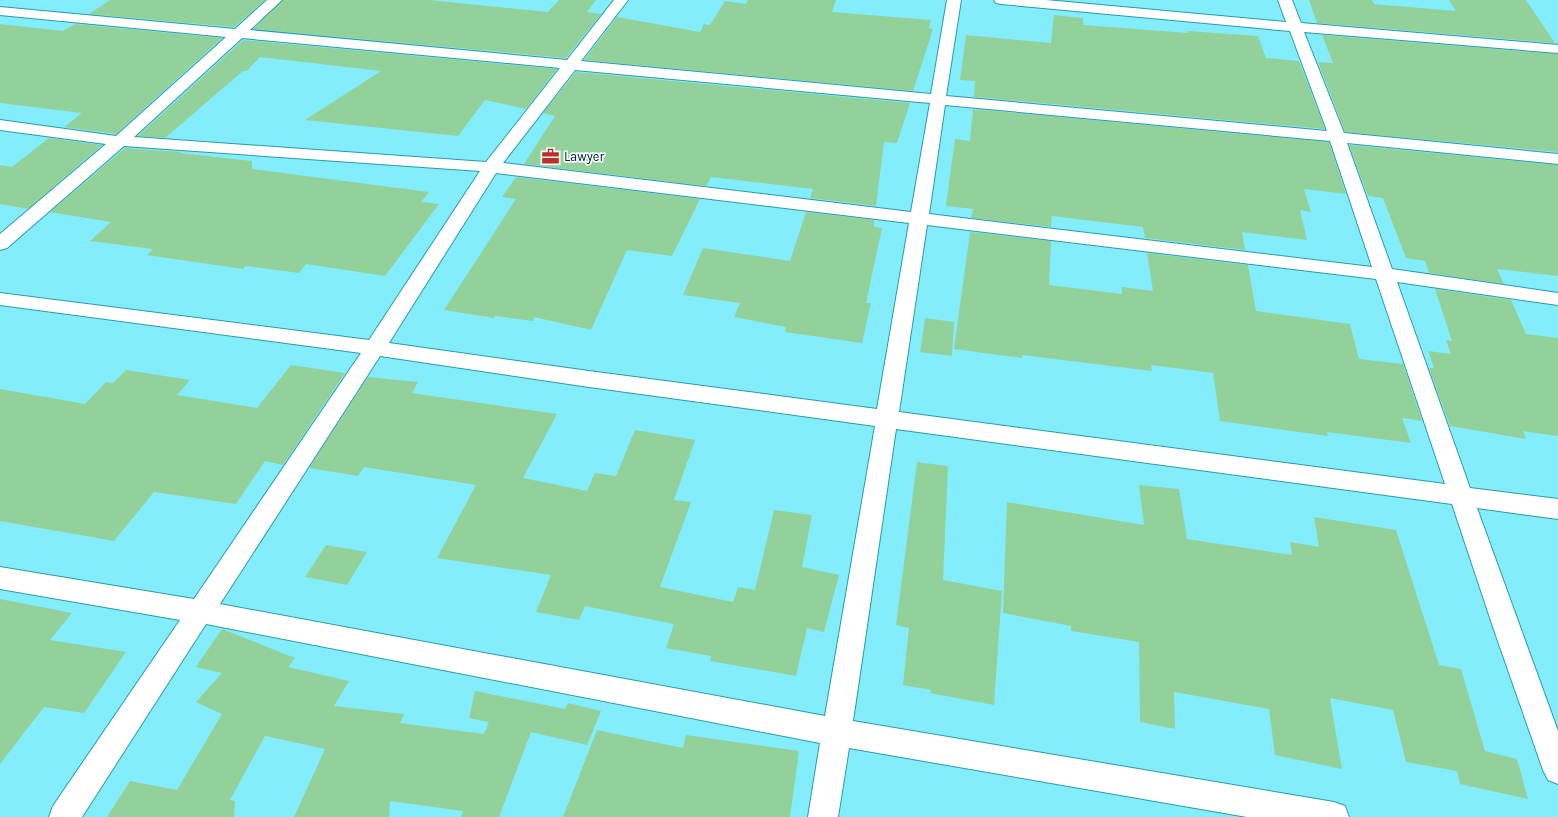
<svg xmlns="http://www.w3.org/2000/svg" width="1558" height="817" font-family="Karla,sans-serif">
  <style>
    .building { fill: #93d19b }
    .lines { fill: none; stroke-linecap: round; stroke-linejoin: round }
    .street-casing { stroke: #289baa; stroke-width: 2 }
    .street { fill: #fff; fill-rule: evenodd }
    .labels { text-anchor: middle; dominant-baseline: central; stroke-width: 3.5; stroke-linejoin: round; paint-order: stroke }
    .far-poi-label { font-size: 13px; fill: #001f24; stroke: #f4fdfe; text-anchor: start }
  </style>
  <rect width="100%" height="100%" fill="#84edfc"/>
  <path class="building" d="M110,0h155l-31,27 -145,-13z
    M283,0h146l119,12 11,-12h37l-9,12 14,2 -35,44 -313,-29z
    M748,0h88l-4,12 99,8 -2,8 4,1 -20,62 -329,-31 33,-43 83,15 4,-8 6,1 15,-24 21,3z
    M1309,0h63l2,4 82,7 -7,-11h77l29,43 -238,-20z
    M1054,15l29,3v7l105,8v-2l70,5 8,22 33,3 26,68 -351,-32 1,-16 -15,-1 6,-45 85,8z
    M0,24l63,7 12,-7 147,14 -106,96 -52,-7 18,-14 -82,-10z
    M1322,35l236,19v98l-213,-20 -27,-70 15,1z
    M243,40l314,29 -31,40 -41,-9 -27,36 -153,-16 76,-49 -121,-14 -13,14h-4l-78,67 -27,-2z
    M576,72l334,31 -13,40 -13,-1 -8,64 -66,-8 3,-9 -102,-12 -5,9 -182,-22 31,-48 -12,-3z
    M973,109l356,33 17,52 -42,-5 7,23 -11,-2 7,30 -65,-8 3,18 -100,-12 -2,-11 -91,-11 -1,11 -80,-9 2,-9 -27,-3 9,-67 15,2z
    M49,138l53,7 -74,64 -28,-5v-39l12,2z
    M1349,145l209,20v111l-61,-7 7,15 -75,-11 -4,-12 -19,-3 -23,-60 -15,-2z
    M125,148l56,4 -1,1 72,8v8l177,23 -8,10 18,2 -54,72 -79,-12 -7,9 -53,-7 -3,3 -96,-14 6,-6 -63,-8 21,-19 -61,-10z
    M516,177l184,22 -28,57 -45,-6 -36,80 -57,-13 -1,4 -38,-5 -1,2 -50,-8 72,-111 -14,-2z
    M806,212l68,8v7l8,1 -16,75h5l-9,40 -77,-11 1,-5 -52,-10 6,-14 -57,-8 20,-47 87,13z
    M970,232l81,9 -2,44 73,9v-7l31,4 -6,-38 101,12 8,46 94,13 9,35 44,5 19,57 -20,-3 9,25 -84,-11 1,4 -108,-15 -7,-48 -62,-8 1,6 -130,-16v3l-68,-9z
    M1435,289l76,11 15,34 32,4v98l-35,-5 3,8 -76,-13 -21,-58h5l-6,-17 23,3 -5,-14 6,1z
    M925,318l29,4 -2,34 -32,-4z
    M291,365l54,8 -62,92 -18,-4 -29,43 -82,-12 -40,49 -114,-20v-132l85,15 21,-22 7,1 13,-13 64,10 -13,15 80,13z
    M368,377l50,5 -6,11 145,21 -34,64 64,13 8,-18 21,3 19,-46 60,10 -21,60 17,2 -31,85 73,15 5,-15 17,3 19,-80 38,5 -10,52 37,8 -15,57 -17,-4 -11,48 -86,-15 1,-5 -45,-8 8,-24 -89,-18 -6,14 -43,-8 15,-37 -114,-17 39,-73 -112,-18 -6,9 -49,-8z
    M917,462l31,4 -5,114 59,11 -8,114 -64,-12 1,-3 -28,-5 6,-57 -13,-3z
    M1139,485l40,4 8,50 105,16 -2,-13 29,5 -5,-30 82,13 43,135 22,4 24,82 32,8 11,40 -68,-15 -3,-13 -51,-9 -13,-52 -63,-12 12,71 -67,-14 -6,-46 -95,-17 1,37 -35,-7 -1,-80 -68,-11v-5l-68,-13 4,-111 137,23z
    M326,545l41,7 -20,33 -42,-8z
    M0,599l72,14 -22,27 76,12 -42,61 -40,-6 -44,57z
    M222,629l73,29 -7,9 61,14 -15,25 70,8 -4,9 84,11 5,-12 -20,-4 6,-27 90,18 3,-6 33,8 -14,34 -56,-13 -32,85h-38l2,-6 -73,-10 -1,16h-95l31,-68 -60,-13 -35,64 5,1 -1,16h-127l23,-36 47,9 45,-76 -26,-12 26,-29 -26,-6z
    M597,730l86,18 3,-13 113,16 -9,66h-227z"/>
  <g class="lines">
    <defs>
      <path id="street" d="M267,0h15l-32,30 317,30 47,-60h14l-47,61 350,33 16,-94h14l-15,96 381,35 -37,-100 -289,-27 -5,-1 -2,-3h52l240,22 -8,-22h14l9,23 257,22v8l-254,-21 40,101 214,21v10l-211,-21 45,126 166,24v12l-161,-23 73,206 88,11v20l-81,-11 81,223v53l-10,-4 -5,-10 -49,-140 -42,-126 -556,-75 -43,292 481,81 11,4 4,11h-102l-398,-69 -11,69h-30l12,-74 -614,-119 -124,193h-33l4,-11 127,-186 -180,-31v-22l194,32 167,-246 -361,-48v-12l369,47 111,-169 -356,-25 -117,102 -7,2v-16l106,-90 -106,-14v-10l116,16 110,-99 -226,-22v-8l235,22zM242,38l318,30 -74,94 -352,-25zM575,70l355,33 -19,109 -408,-49zM945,105l385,36 42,126 -443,-53zM496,173l413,50 -32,186 -288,-38 -200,-28zM927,225l449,54 69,205 -546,-72zM380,356l209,31 286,39 -50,290 -605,-112z"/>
    </defs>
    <use href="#street" class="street-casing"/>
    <use href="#street" class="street"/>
  </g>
  <defs>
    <symbol id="office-bare" viewBox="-9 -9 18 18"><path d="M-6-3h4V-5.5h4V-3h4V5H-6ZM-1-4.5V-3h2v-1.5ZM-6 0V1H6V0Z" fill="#bd2f28" stroke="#f4fdfe" stroke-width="2.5" paint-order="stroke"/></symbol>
  </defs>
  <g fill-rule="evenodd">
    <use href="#office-bare" x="538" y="144" width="25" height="25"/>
  </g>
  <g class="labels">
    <g class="far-poi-label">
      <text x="564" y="156">Lawyer</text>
    </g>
  </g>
</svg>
